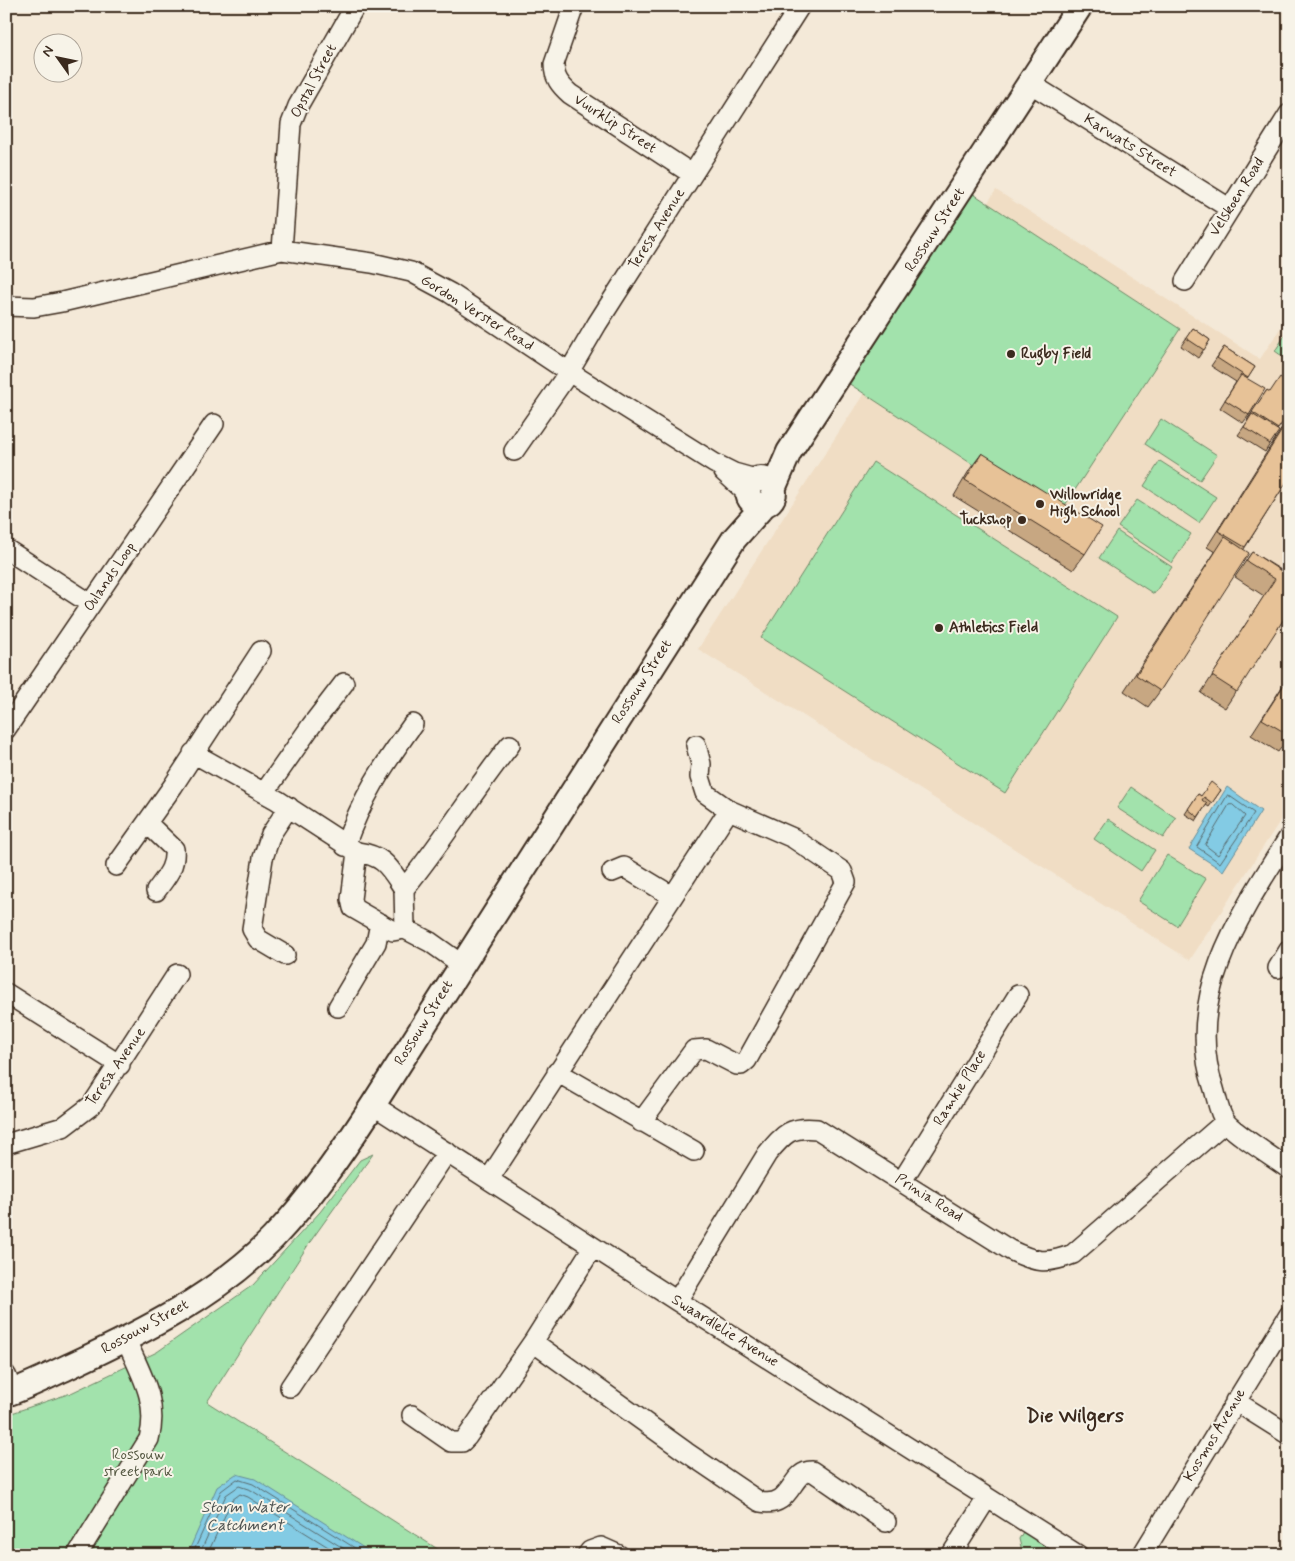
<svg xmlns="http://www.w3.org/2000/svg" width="1295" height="1561" font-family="Mynerve,sans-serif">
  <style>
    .built { fill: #f0ddc4 }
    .green { fill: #a2e2ac; stroke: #6e8665 }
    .water { fill: #83cbe4; stroke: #668b95 }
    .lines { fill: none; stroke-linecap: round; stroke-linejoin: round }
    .shore { stroke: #586a6d; stroke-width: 1 }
    .minor-casing { stroke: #3b2a1e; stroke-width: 22 }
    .major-casing { stroke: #3b2a1e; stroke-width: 28 }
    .minor { stroke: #f7f3e8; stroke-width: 19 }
    .major { stroke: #f7f3e8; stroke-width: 24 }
    .wall { fill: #c7a782; stroke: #3b2a1e }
    .building { fill: #e7c297; stroke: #3b2a1e }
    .poi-dot { fill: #3b2a1e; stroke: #f7f3e8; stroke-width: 2 }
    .labels { text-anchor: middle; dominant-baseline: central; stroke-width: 4; stroke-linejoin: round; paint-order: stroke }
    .street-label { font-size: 15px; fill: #3b2a1e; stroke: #f7f3e8 }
    .poi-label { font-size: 15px; font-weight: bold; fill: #3b2a1e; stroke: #f7f3e8; text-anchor: start }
    .park-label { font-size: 15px; fill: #555842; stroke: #f7f3e8 }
    .water-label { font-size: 16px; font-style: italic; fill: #4d5250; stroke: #f7f3e8 }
    .district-label { font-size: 20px; font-weight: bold; fill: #3b2a1e; stroke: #f7f3e8 }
  </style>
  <rect width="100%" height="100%" fill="#f4e9d8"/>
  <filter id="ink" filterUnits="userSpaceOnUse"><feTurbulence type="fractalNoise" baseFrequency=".02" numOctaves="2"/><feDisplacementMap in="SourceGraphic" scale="10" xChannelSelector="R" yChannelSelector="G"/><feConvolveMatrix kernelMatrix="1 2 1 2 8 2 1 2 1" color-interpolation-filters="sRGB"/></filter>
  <g filter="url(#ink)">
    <path class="built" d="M996,190l264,169 29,-44v492l-99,153 -492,-311z"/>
    <path class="green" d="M966,189l214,140 -124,190 -214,-140z
      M1289,329v32l-14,-10z
      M1161,419l56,36 -17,25 -55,-36z
      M1160,461l56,36 -17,26 -55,-37z
      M873,462l244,155 -112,176 -244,-155z
      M1137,500l54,34 -19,29 -54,-36z
      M1117,531l55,36 -18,27 -55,-36z
      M1131,787l45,31 -13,20 -46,-30z
      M1108,819l47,31 -14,21 -47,-32z
      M1167,855l39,24 -29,47 -39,-25z
      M373,1154l-63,88 -103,160 240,153h-441v-140l65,-22 86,-41 96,-67 67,-73 40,-52z
      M1024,1530l39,25h-40l-4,-16z"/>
    <path class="water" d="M1227,787l34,24 -38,60 -34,-22z
      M236,1474l19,5 120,76h-188l30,-68z"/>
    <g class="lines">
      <path class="shore" d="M1228,795l26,18 -34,50 -23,-16z
        M1233,805l12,11 -27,39 -13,-10 24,-40z
        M192,1555l29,-64 16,-12 16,5 113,71
        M199,1555l27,-60 13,-9 12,4 103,65
        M207,1555l25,-55 8,-6 8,3 93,58"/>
      <defs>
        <path id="minor" d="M574,6l-20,58c0,14 6,21 16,30l122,80
          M1031,84l198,124
          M282,250l9,-126 7,-18 57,-100
          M1185,281l104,-167
          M6,306l28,1 28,-5 220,-52 90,13 39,9 39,21 119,79 145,91 20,10 25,7
          M514,451l55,-79 28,-48 203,-318
          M724,472l24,22
          M6,549l85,55
          M6,729l208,-305
          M193,753l84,47 80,52 -6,47 2,9 40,23 12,-2 25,13 31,22
          M264,793l47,-67 33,-43
          M147,823l27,26c2,18 -8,28 -18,42
          M1289,837c-47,74 -107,161 -75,252 3,10 5,24 11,32 6,10 52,39 64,48
          M345,846c17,-49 38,-80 68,-122
          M357,852c28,4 32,15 47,37
          M116,866l57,-80 88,-135
          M612,872l12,-5 48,29
          M405,929l-1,-40c38,-46 69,-98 106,-144
          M285,955l-27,-16 -6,-10 11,-71 8,-24 18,-27
          M1278,968l11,-18
          M6,993l114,72
          M338,1007l38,-64 4,-20
          M557,1072l137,79
          M373,1105l304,196 401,254
          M641,1122l53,-72 12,-1 31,16h4l6,-5 99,-178 -4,-11 -49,-33 -64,-28 -24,-17 -5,-16 1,-13 -5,-19
          M6,1144l57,-17 29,-22 85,-131
          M489,1179l240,-369
          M902,1181l116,-186
          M677,1301l90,-147c17,-20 23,-28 50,-25l193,121c25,12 36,15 63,4l152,-132
          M533,1342l153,110 74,50c33,7 30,-32 52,-31l74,51
          M6,1375l7,17
          M290,1387l157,-235
          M1235,1401l54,34
          M412,1415l39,27h11l5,-5 66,-95 60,-95
          M77,1555l72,-116c10,-37 -8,-65 -23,-99
          M587,1555l3,-4 11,-4 18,8
          M951,1555l36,-57
          M1142,1555l147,-240"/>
        <path id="major" d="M748 492a13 13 0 1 1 26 0a13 13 0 1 1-26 0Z
          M773,489l16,-37 291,-446
          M6,1394c23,-8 44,-19 66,-29 71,-33 145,-70 201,-127 39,-41 70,-87 100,-133l361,-566 31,-35"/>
      </defs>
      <use href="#minor" class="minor-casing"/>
      <use href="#major" class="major-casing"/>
      <use href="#minor" class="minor"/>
      <use href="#major" class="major"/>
    </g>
    <path class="wall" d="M1193,328l17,12 -12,18 -17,-12z
      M1224,347l31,20 -8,12 2,36 -6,8 -23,-15 16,-26 -25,-16z
      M1267,390l22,23 -12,17 -7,14 -5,8 -27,-17 10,-14 -1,-1z
      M1289,417v61l-45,71 -84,142 -12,16 -24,-16 91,-139 -8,-5z
      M982,453l103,101 -12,16 -119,-74 16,-27z
      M1252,552l29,18 8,-12v53l-64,97 -24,-15 63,-97 -29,-19z
      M1289,676v61l-11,15 -27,-17z
      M1221,790l-12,17 -3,-2 -10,16 -11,-7 13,-20 3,2z"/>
    <path class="building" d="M1193,328l17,12 -6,10 -18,-12z
      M1224,347l31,20 -7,11 -31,-20z
      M1241,375l24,14 -16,26 -24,-15z
      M1280,377l9,6v30l-11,16 -26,-17 15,-22 3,2z
      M1252,414l27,17 -9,13 -26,-17z
      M1289,419v59l-44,69 -27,-16z
      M982,453l120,74 -17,27 -120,-74z
      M1225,537l24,16 -89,138 -24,-16z
      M1252,552l29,19 8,-12v52l-52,81 -25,-16 63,-97 -29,-18z
      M1289,677v58l-27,-16z
      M1211,782l10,8 -9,13 -8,-6 -2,3 5,4 -9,13 -10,-8 10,-15 3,2z"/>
  </g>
  <g class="poi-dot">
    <circle cx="1011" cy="354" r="5"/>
    <circle cx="1040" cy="504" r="5"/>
    <circle cx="1022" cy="520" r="5"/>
    <circle cx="939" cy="628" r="5"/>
  </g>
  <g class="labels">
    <g class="street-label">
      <text transform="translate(314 81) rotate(-62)">Opstal Street</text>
      <text transform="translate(615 124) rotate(33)">Vuurklip Street</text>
      <text transform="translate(1130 146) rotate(32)">Karwats Street</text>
      <text transform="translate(1237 197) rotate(-58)">Velskoen Road</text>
      <text transform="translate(657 229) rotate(-58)">Teresa Avenue</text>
      <text transform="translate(935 230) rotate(-57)">Rossouw Street</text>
      <text transform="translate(477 313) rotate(32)">Gordon Verster Road</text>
      <text transform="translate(110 577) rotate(-56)">Oulands Loop</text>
      <text transform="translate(642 682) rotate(-57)">Rossouw Street</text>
      <text transform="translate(424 1023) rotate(-58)">Rossouw Street</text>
      <text transform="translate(116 1067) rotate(-55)">Teresa Avenue</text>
      <text transform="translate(960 1088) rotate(-58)">Ramkie Place</text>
      <text transform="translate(929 1198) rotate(32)">Prinia Road</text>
      <text transform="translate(145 1327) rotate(-29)">Rossouw Street</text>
      <text transform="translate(725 1331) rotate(32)">Swaardlelie Avenue</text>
      <text transform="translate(1215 1435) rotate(-59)">Kosmos Avenue</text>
    </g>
    <g class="poi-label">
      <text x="1021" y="354">Rugby Field</text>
      <text x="1050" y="495">Willowridge<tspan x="1050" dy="17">High School</tspan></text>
      <text x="1012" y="520" text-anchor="end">Tuckshop</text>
      <text x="949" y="628">Athletics Field</text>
    </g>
    <g class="park-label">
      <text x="138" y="1455">Rossouw<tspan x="138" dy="17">street park</tspan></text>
    </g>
    <g class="water-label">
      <text x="245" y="1507">Storm Water<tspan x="245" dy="18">Catchment</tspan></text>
    </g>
    <g class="district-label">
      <text x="1075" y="1416">Die Wilgers</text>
    </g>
  </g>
  <rect width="1295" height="1561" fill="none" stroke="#f7f3e8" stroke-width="25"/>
  <rect x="12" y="12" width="1270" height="1536" fill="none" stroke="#3b2a1e" stroke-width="2" filter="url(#ink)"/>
  <g transform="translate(58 58) rotate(303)"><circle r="24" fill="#f7f3e8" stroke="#aca397"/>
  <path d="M0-4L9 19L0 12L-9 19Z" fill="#3b2a1e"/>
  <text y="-8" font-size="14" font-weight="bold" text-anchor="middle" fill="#3b2a1e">N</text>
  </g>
</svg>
